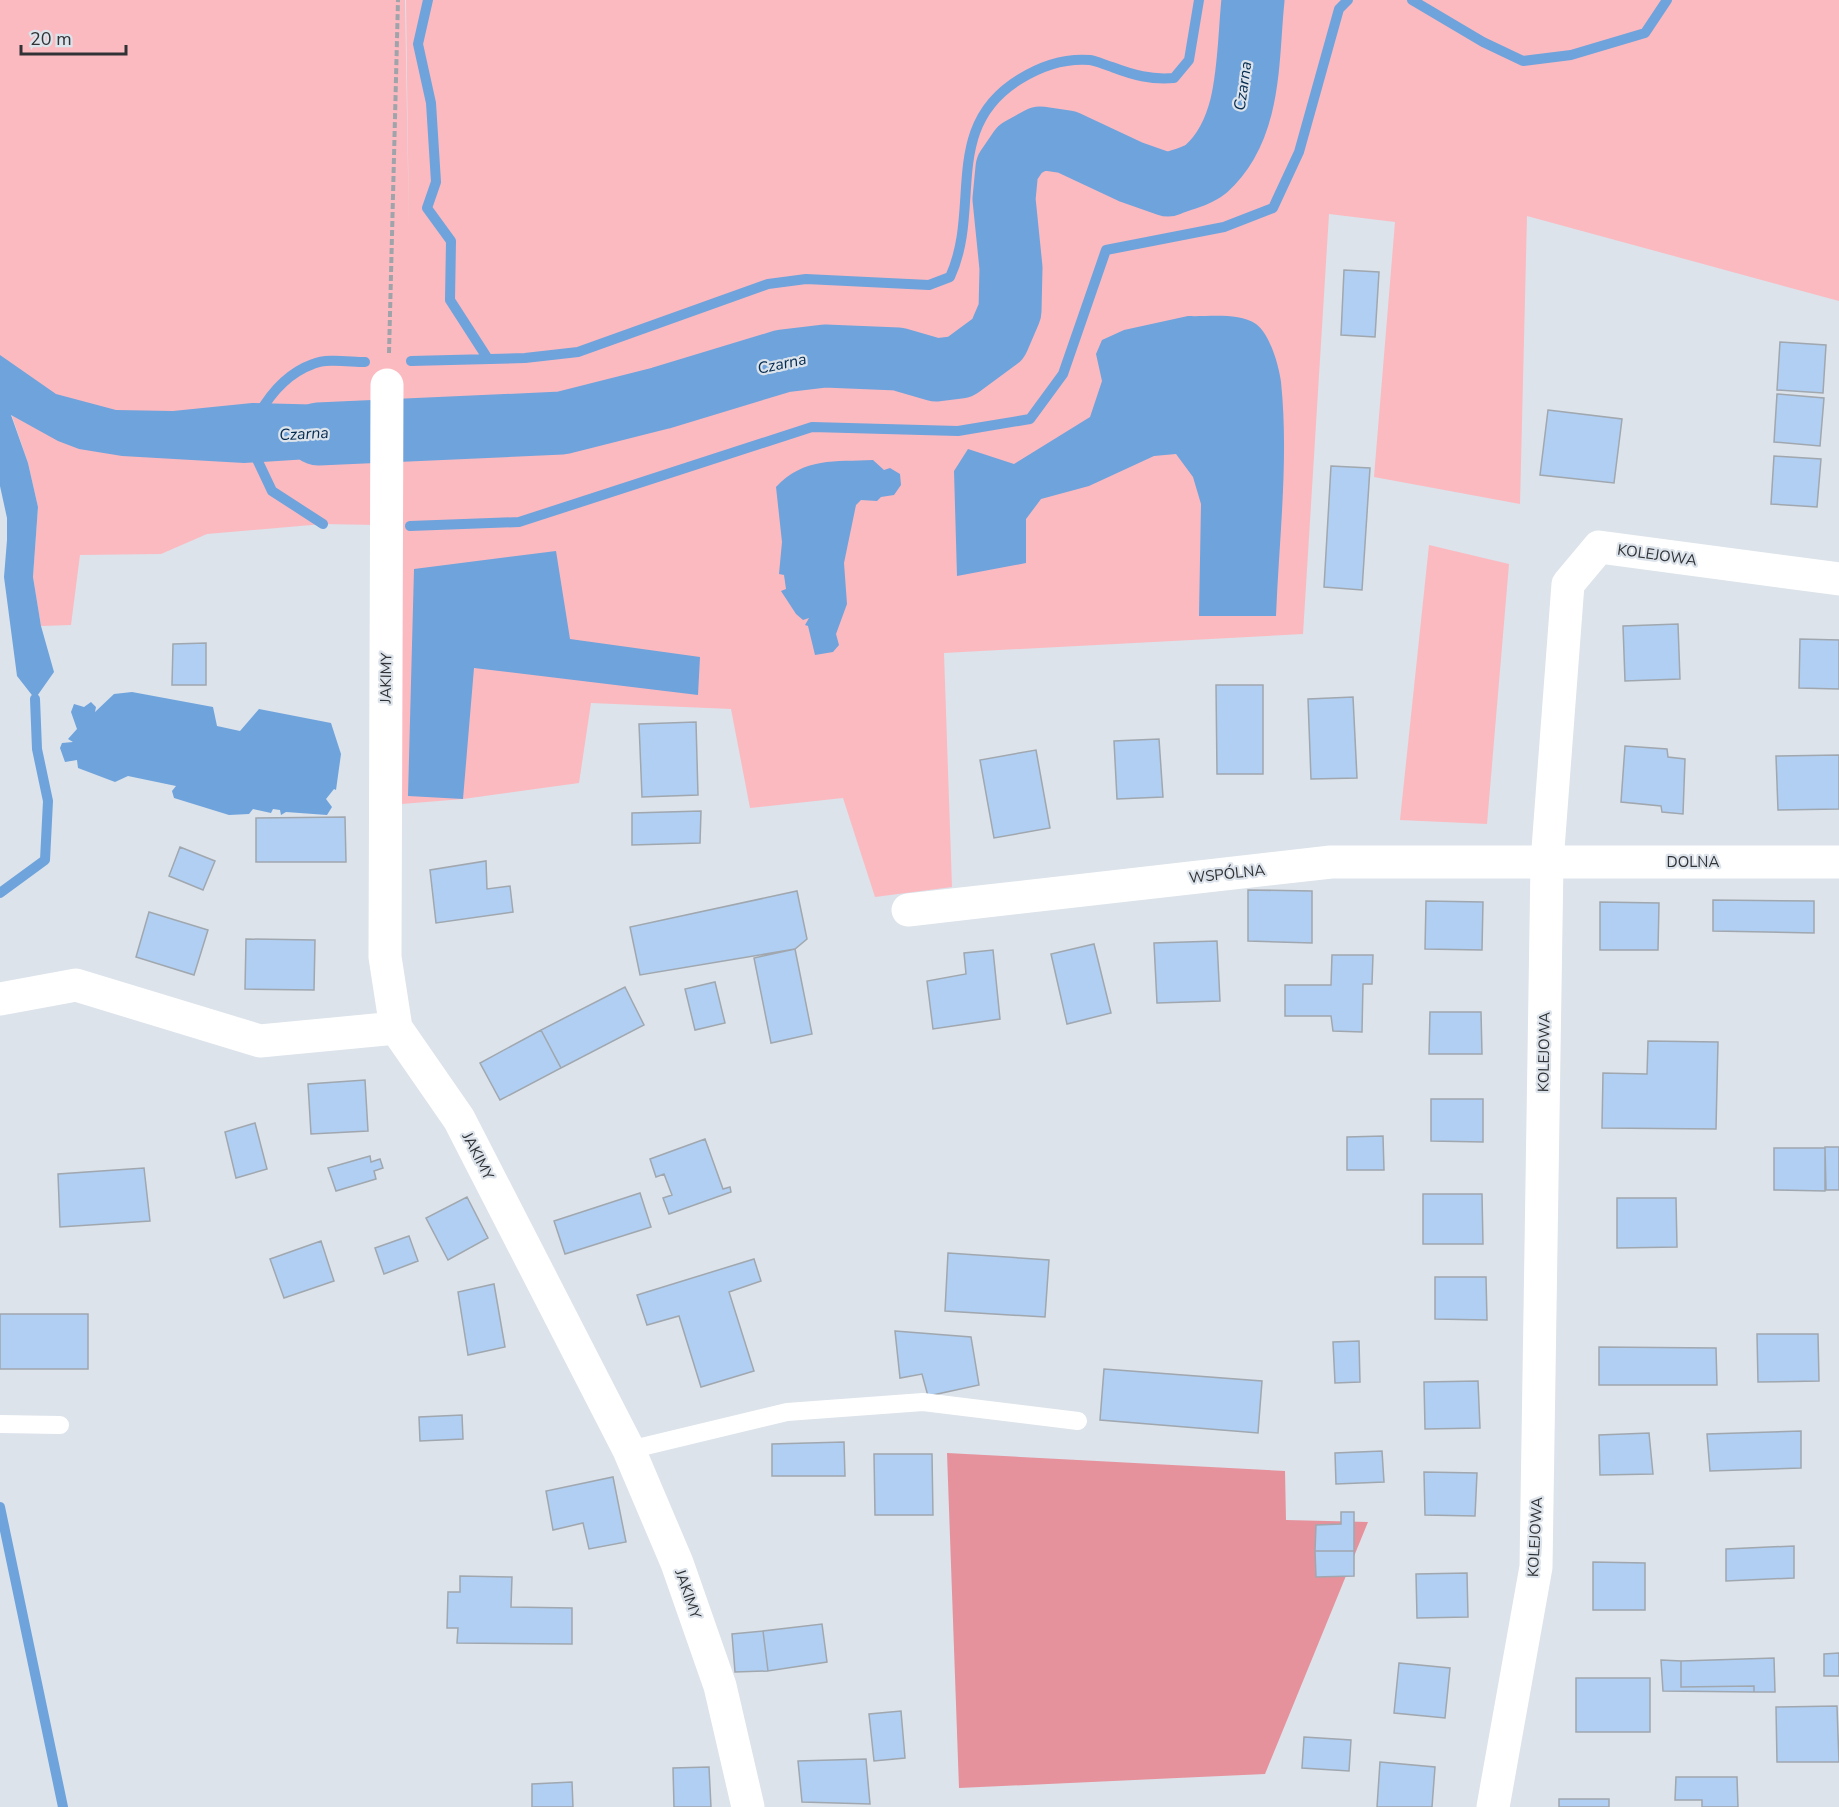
<svg xmlns="http://www.w3.org/2000/svg" width="1839" height="1807" font-family="'Nunito Sans',sans-serif">
  <style>
    .green { fill: #fbbac0 }
    .forest { fill: #e6929c }
    .water { fill: #6fa3dc }
    .lines { fill: none; stroke-linecap: round; stroke-linejoin: round }
    .stream { stroke: #6fa3dc; stroke-width: 10 }
    .river { stroke: #6fa3dc; stroke-width: 63 }
    .building { fill: #b0cff3; stroke: #a0a7ae; stroke-width: 1.5 }
    .path { stroke: #9fa4ab; stroke-width: 4; stroke-dasharray: 6 3; stroke-linecap: butt }
    .lane { stroke: #fff; stroke-width: 18 }
    .street { stroke: #fff; stroke-width: 33 }
    .labels { text-anchor: middle; dominant-baseline: central; stroke-width: 4.5; stroke-linejoin: round; paint-order: stroke }
    .street-label { font-size: 15px; fill: #303235; stroke: #dce3eb }
    .water-label { font-size: 16px; font-style: italic; fill: #042b50; stroke: #dce3eb }
  </style>
  <rect width="100%" height="100%" fill="#dce3eb"/>
  <path class="green" d="M0,0h405l4,231 -3,-231h1433v301l-312,-85 -7,288 -146,-27 21,-255 -66,-8 -26,420 -359,19 8,234 -77,10 -32,-99 -93,10 -19,-99 -140,-6 -12,80 -116,16 -86,7v-281l-54,-1 -116,10 -46,20 -81,1 -9,70 -30,1 -8,-49 5,-70 -10,-44 -28,-82z
    M1429,545l80,19 -22,260 -87,-4z"/>
  <path class="forest" d="M947,1453l338,18 1,49 82,2 -103,252 -306,14z"/>
  <path class="water" d="M1188,316c20,1 50,-4 68,8 14,10 23,42 25,58 8,77 -2,157 -5,234h-77l2,-112 -8,-27 -17,-23 -22,2 -65,30 -48,13 -15,20v44l-69,13 -3,-105 14,-22 46,15 76,-47 12,-36 -6,-27 6,-14 22,-10z
    M0,355l56,39 60,16 57,1 79,-8 119,3 1,49 -128,8 -122,-7 -43,-7 -21,-8 -47,-26 17,48 10,44 -5,70 8,49 13,46 -19,27 -18,-23 -13,-99 3,-37v-22l-7,-32z
    M873,460l11,10 6,-2 10,6 1,11 -7,10 -13,2 -4,4 -16,-1 -5,5 -12,58 3,41 -11,30 3,11 -6,7 -18,3 -7,-29 -3,-1 4,-7 -6,2 -7,-6 -15,-23 5,-2 -2,-14 -5,-1 3,-32 -6,-55c28,-30 59,-25 97,-27z
    M556,551l14,88 130,18 -2,38 -224,-27 -11,131 -55,-3 6,-227z
    M132,692l81,15 4,19 23,5 19,-22 72,14 10,31 -5,36 -2,-1 -8,10 6,8 -5,8 -41,-3 -5,3 -1,-5 -7,-1 -2,4 -18,-4 -4,5 -20,1 -55,-17 -2,-7 4,-5 -48,-10 -13,6 -37,-14 -1,-8 -12,2 -5,-14 2,-5 11,-1 -5,-3 9,-10 -6,-17 3,-8 10,3 7,-5 5,5 -1,5 19,-18z"/>
  <g class="lines">
    <path class="stream" d="M428,0l-10,44 13,59 5,79 -9,26 24,33 -1,59 38,59
      M1412,0l71,42 40,19 48,-6 74,-22 22,-33
      M411,361l114,-3 53,-6 190,-68 38,-5 123,6 21,-8c32,-69 -9,-150 70,-198 21,-13 45,-21 70,-19 7,1 15,5 22,7 21,8 39,13 62,11l15,-18 10,-60
      M259,414c13,-23 29,-41 54,-50 14,-6 37,-2 52,-2
      M253,451l19,40 51,33
      M410,526l109,-4 293,-95 146,4 72,-12 33,-45 43,-124 118,-23 49,-19 26,-56 40,-143 9,-9
      M0,893l45,-33 3,-59 -11,-52 -2,-50
      M0,1507l63,300"/>
    <path class="river" d="M318,434l244,-11 99,-25 122,-37 42,-5 73,3 38,11 24,-3 38,-28 12,-28 1,-43 -7,-69 3,-31 13,-19 20,-11 27,4 64,30 37,13c11,-5 28,-8 38,-16 46,-41 41,-113 47,-169"/>
  </g>
  <path class="building" d="M1344,270l35,2 -4,65 -34,-2z
    M1780,342l46,3 -3,48 -46,-3z
    M1777,394l47,4 -4,48 -46,-4z
    M1548,410l74,9 -8,64 -74,-8z
    M1774,456l47,3 -4,48 -46,-3z
    M1331,466l39,2 -8,122 -38,-3z
    M1678,624l2,55 -55,2 -2,-55z
    M1800,639l39,1v49l-40,-1z
    M206,643v42h-34l1,-41z
    M1216,685h47v89h-46z
    M1353,697l4,81 -46,1 -3,-80z
    M696,722l2,73 -56,2 -3,-73z
    M1159,739l4,58 -46,2 -3,-58z
    M1625,746l42,3 1,8 17,2 -2,55 -21,-2 -1,-6 -40,-4z
    M1036,750l14,78 -56,10 -14,-78z
    M1839,755v54l-61,1 -2,-54z
    M701,811l-1,32 -68,2v-32z
    M345,817l1,45h-90v-44z
    M180,847l35,14 -12,29 -34,-14z
    M486,861l1,28 23,-3 3,26 -77,11 -6,-53z
    M1248,890l64,1v52l-64,-2z
    M797,891l10,48 -12,10 -155,26 -10,-48z
    M1713,900l101,1v32l-101,-2z
    M1426,901l57,1 -1,48 -57,-1z
    M1600,902l59,1 -1,47h-58z
    M149,912l59,18 -14,45 -58,-18z
    M246,939l69,1 -1,50 -69,-1z
    M1217,941l3,60 -63,2 -3,-60z
    M1094,944l17,69 -44,11 -16,-70z
    M795,949l17,85 -41,9 -17,-85z
    M993,950l7,69 -67,10 -6,-48 39,-7 -2,-21z
    M1332,955h41l-1,29h-9l-1,48 -29,-1 -2,-15h-46v-31h46z
    M715,982l10,41 -30,7 -10,-41z
    M625,987l19,38 -83,43 -20,-38z
    M1430,1012h51l1,42h-53z
    M541,1030l20,38 -61,32 -20,-37z
    M1648,1041l70,1 -2,87 -114,-1 1,-55 44,1z
    M365,1080l3,51 -57,3 -3,-50z
    M1431,1099h52v43l-52,-1z
    M255,1123l12,46 -31,9 -11,-46z
    M1383,1136l1,34h-37v-33z
    M705,1139l18,50 7,-2 1,5 -62,22 -6,-16 9,-3 -8,-21 -8,3 -6,-18z
    M1825,1147h14v43h-13z
    M1774,1148h51v43l-51,-1z
    M370,1156l1,6 9,-3 3,9 -9,3 2,8 -40,12 -8,-23z
    M144,1168l6,53 -90,6 -2,-53z
    M640,1193l11,34 -86,27 -11,-33z
    M1423,1194h59l1,50h-60z
    M467,1197l21,41 -40,22 -22,-42z
    M1617,1198h59l1,49 -60,1z
    M409,1236l9,25 -34,13 -9,-26z
    M321,1241l13,40 -50,17 -14,-39z
    M948,1253l101,7 -4,57 -100,-6z
    M754,1259l7,22 -32,11 25,79 -53,16 -22,-71 -32,9 -10,-30z
    M1435,1277h51l1,43 -52,-1z
    M494,1284l11,63 -37,8 -10,-63z
    M0,1314h88v55h-88z
    M895,1331l76,6 8,48 -51,11 -6,-22 -22,4z
    M1757,1334h61l1,47 -61,1z
    M1359,1341l1,41 -25,1 -2,-41z
    M1599,1347l117,1 1,37h-118z
    M1104,1369l158,12 -4,52 -158,-13z
    M1478,1381l2,47 -55,1 -1,-47z
    M462,1415l1,24 -43,2 -1,-24z
    M1801,1431v37l-91,3 -3,-37z
    M1649,1433l4,41 -53,1 -1,-40z
    M844,1442l1,34h-73v-32z
    M1382,1451l2,31 -48,2 -1,-31z
    M874,1454h58l1,61h-58z
    M1424,1472l53,1 -2,43 -50,-1z
    M613,1477l13,65 -37,7 -6,-26 -30,7 -7,-39z
    M1341,1512h13v39h-39l1,-26 25,-1z
    M1794,1546v32l-68,3v-32z
    M1315,1551h39v25l-38,1z
    M1593,1562l52,1v47h-52z
    M1467,1573l1,44 -51,1 -1,-44z
    M460,1576l52,1 -1,30 61,1v36l-115,-1 1,-15h-11l1,-36h12z
    M822,1624l5,38 -59,9 -5,-40z
    M763,1631l5,40 -33,1 -3,-38z
    M1839,1653v23h-15v-22z
    M1774,1658l1,34h-21v-6l-73,1v-26z
    M1661,1660l20,1v26l73,-1v6l-91,-1z
    M1399,1663l51,5 -5,50 -51,-5z
    M1576,1678h74v54h-74z
    M1837,1706l2,56h-62l-1,-55z
    M901,1711l4,47 -31,3 -5,-47z
    M1304,1737l47,3 -2,31 -47,-3z
    M866,1759l4,45 -68,-2 -4,-41z
    M1380,1762l55,5 -3,40h-55z
    M709,1767l2,40h-37l-1,-39z
    M1676,1777h61l1,30h-36v-7h-27z
    M572,1782l1,25h-41v-23z
    M1559,1799h50v8h-50z"/>
  <g class="lines">
    <path class="path" d="M389,353l9,-353"/>
    <path class="lane" d="M0,1424l60,1
      M629,1450l158,-38 136,-10 155,19"/>
    <path class="street" d="M387,385l-2,572 11,71 63,91 170,331 48,113 43,123 28,121
      M908,910l423,-48h508
      M0,999l76,-14 184,56 136,-13
      M1493,1807l43,-240 11,-705 21,-278 31,-37 240,32"/>
  </g>
  <g class="labels">
    <g class="street-label">
      <text transform="translate(1657 555) rotate(8)">KOLEJOWA</text>
      <text transform="translate(386 678) rotate(-89)">JAKIMY</text>
      <text x="1693" y="862">DOLNA</text>
      <text transform="translate(1227 874) rotate(-6)">WSPÓLNA</text>
      <text transform="translate(1544 1052) rotate(-89)">KOLEJOWA</text>
      <text transform="translate(478 1156) rotate(63)">JAKIMY</text>
      <text transform="translate(1535 1537) rotate(-87)">KOLEJOWA</text>
      <text transform="translate(688 1594) rotate(71)">JAKIMY</text>
    </g>
    <g class="water-label">
      <text transform="translate(1243 86) rotate(-82)">Czarna</text>
      <text transform="translate(782 364) rotate(-12)">Czarna</text>
      <text transform="translate(304 434) rotate(-3)">Czarna</text>
    </g>
  </g>
  <path d="M21 45v9h105v-9" fill="none" stroke="#303235" stroke-width="3"/>
  <text x="30" y="45" font-size="18" fill="#303235" stroke="#dce3eb" stroke-width="4.5" paint-order="stroke">20 m</text>
</svg>
